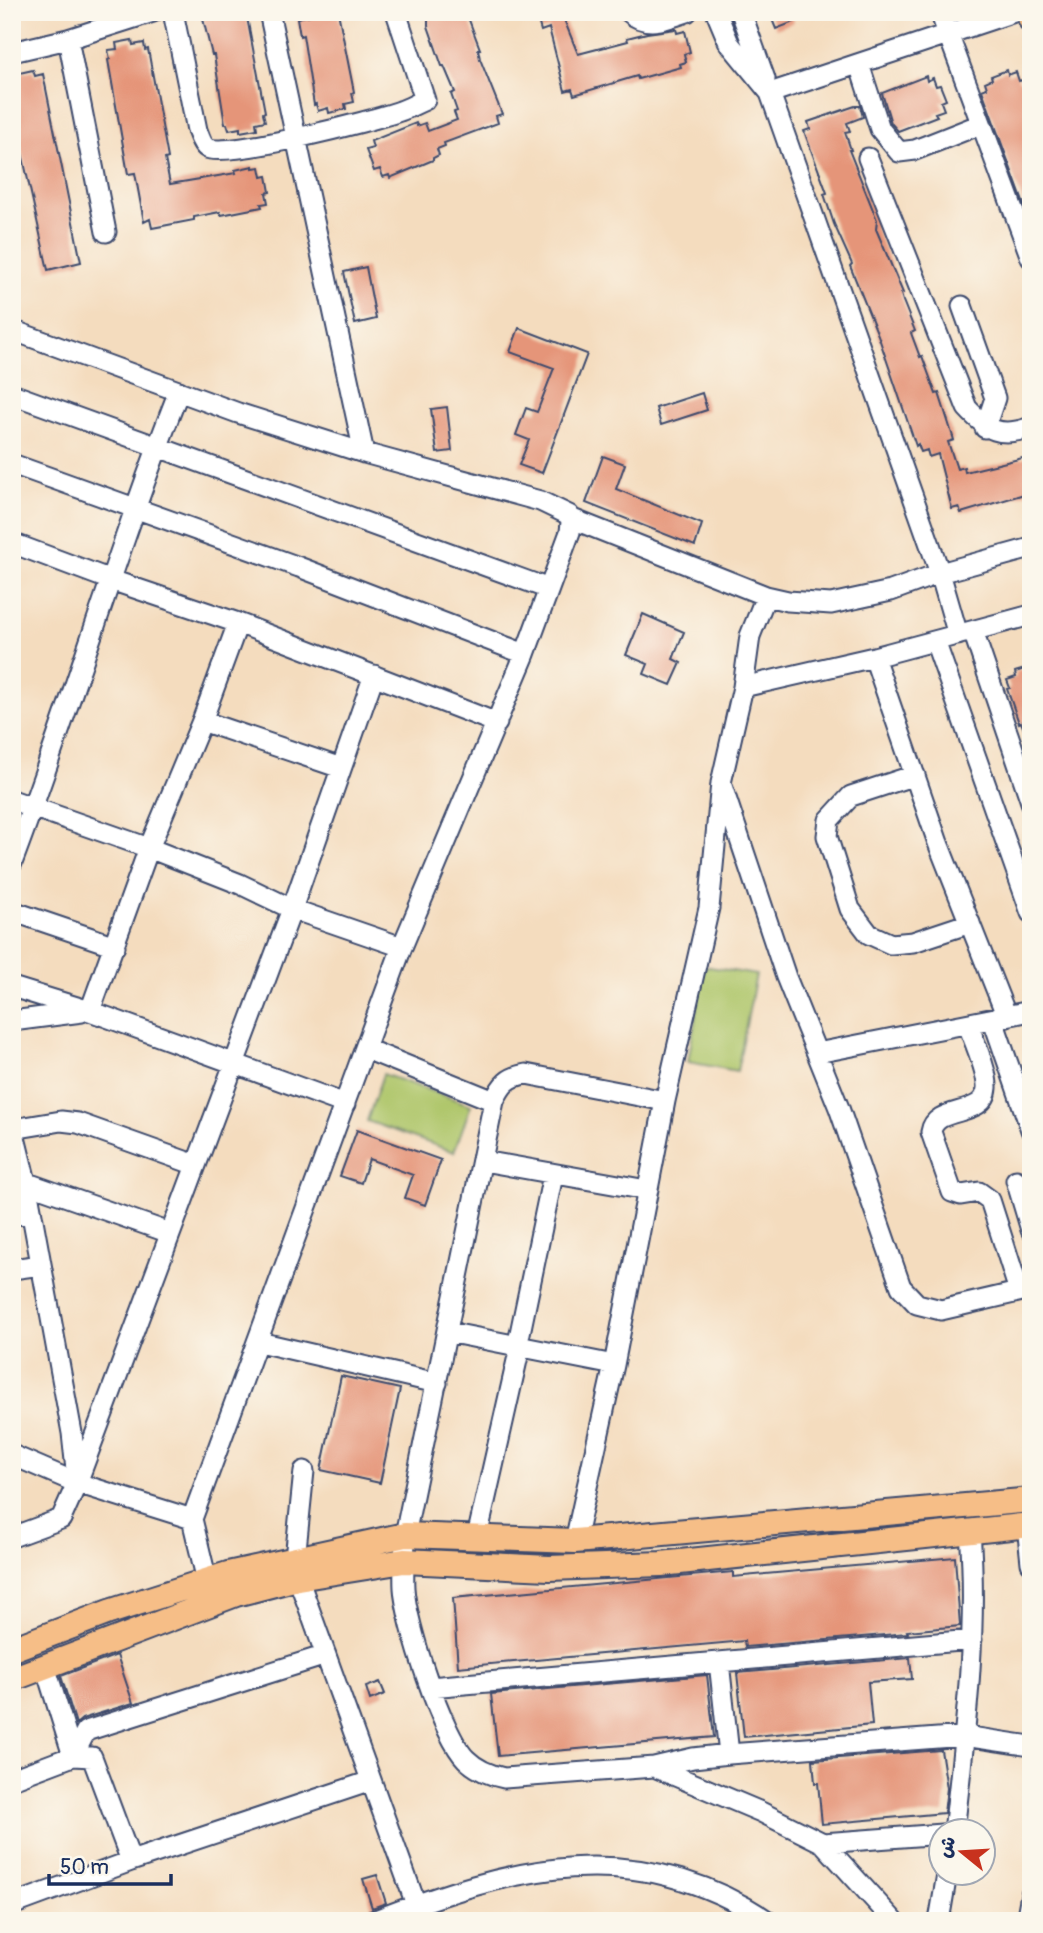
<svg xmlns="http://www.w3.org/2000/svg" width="1043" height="1933" font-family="Pangolin,'Playpen Sans Arabic',sans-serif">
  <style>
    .pitch { fill: #afc66b; stroke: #657a64; stroke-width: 2 }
    .building { fill: #e59579 }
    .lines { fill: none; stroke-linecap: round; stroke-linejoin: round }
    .minor-casing { stroke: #3c496c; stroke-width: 23 }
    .major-casing { stroke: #3c496c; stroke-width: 28 }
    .minor { stroke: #fff; stroke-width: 19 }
    .major { stroke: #f6be87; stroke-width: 24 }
  </style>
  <rect width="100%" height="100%" fill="#fbf7ec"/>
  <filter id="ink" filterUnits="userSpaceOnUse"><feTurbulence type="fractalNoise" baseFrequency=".0143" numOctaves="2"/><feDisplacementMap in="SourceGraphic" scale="14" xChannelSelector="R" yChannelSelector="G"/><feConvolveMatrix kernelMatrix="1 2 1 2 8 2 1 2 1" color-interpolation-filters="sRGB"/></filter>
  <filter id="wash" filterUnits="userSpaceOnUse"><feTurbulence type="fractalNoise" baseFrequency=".00686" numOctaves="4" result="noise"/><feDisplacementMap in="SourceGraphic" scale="28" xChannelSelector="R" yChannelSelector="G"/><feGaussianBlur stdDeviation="1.57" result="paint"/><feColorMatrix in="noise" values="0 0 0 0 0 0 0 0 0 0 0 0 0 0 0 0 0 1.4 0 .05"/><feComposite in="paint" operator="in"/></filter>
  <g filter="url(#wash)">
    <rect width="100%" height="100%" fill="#f4dcbe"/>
    <path class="pitch" d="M704,966l52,9 -19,96 -49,-9z
      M383,1074l88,31 -17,47 -87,-31z"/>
    <g id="blocks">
      <path class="building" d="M204,12h42l19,100 -2,1 2,8 -9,2 1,6 -17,3v-4l-11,2 -2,-6h-2l-11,-69h-2l-10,-40z
        M311,12h27l16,80 -2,1 2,9 -9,2 1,5 -17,4 -1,-5 -10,3 -2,-7 -2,1 -11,-70 -3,1 -3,-18 14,-3z
        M444,12h22l14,37h-2l2,10 22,55 -6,2 2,7 -54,20 1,3 -8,3 2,6 -6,3v2l-43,18 -1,-3 -6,2 -3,-8 -6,2 -8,-21 7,-2 -2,-7 45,-18 1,3 8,-3 3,8 29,-11 -3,-8 3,-1 -6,-17 4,-2 -11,-26h-2l-14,-40v-8z
        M538,12h23l17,42 50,-13 -1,-3 20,-5 29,-4 1,4 8,-2 5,21 -6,2 2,8 -6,2 1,3 -43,12 -1,-3 -63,19 -2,-6 -7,2 -16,-63 -8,3 -4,-14 2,-1z
        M769,12h22l3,10 -18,7z
        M132,40l1,5 11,-2 1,7 3,-1 20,109 -3,1 5,25 66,-11 -1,-3 18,-4v2l7,-1 2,10 5,-1 3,16 -4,1 2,10 -7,1 1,3 -41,8 -1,-3 -26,5v3l-42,8 -2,-9 -6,3 -9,-49 -7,1 -20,-114 2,-1 -2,-9 9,-1 -1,-6z
        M33,70l2,6 8,-2 38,188 -33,8 -36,-162v-28l4,-1 -1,-5z
        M1007,70l1,5 8,-3 3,9 3,-1 9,26 -1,115 -48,-131 5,-2 -2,-6 7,-3 -1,-3z
        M926,76l1,5 6,-3 3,8 4,-1 6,15 -5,2 3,8 -9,3 2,3 -39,15 -7,-8 -9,-30z
        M855,106h5l3,11 -16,6 3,8 -5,1 6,18h-2l28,70 -1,9 27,64 -2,1 2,7 12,30 -4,2 9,24 2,-1 14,38 3,-1 15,47 -6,2 9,27 7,-2 1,5 66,-16v36l-70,21 -2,-6 -7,2 -14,-55 -9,3 -2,-7 -6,2 -3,-8 -2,2 -38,-111 -28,-69 2,-2 -18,-40 -10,-30 3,-1 -23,-62 6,-2 -2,-7z
        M366,267l10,52 -21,5 -11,-52z
        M519,328l68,26 -45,119 -23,-8 10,-25 -13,-5 10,-27 11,4 17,-44 -44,-16z
        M702,393l5,17 -46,15 -5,-17z
        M447,407l5,44 -15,2 -6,-44z
        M603,456l22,8 -9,25 86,35 -7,22 -109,-43z
        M643,614l41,18 -11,27 8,4 -10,22 -27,-11 4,-10 -22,-9z
        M1031,667v77h-1l-9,-22 -2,1 -12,-34 3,-1 -3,-8 9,-3 -1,-5z
        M357,1130l84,30 -16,45 -20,-7 8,-23 -44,-16 -8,24 -21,-7z
        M341,1376l59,13 -20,94 -59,-13z
        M955,1557l5,69 -53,5 1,2 -163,14 -1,-6 -286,26 -5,-69 280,-26v5z
        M117,1655l16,48 -51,16 -6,5 -15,-48z
        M910,1658l2,21 -44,3 4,43 -128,12 -7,-64z
        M707,1675l7,62 -216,19 -7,-62z
        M380,1682l5,12 -15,6 -4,-13z
        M941,1750l6,38 -3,25 -122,11 -4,-41h-3l-2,-23z
        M377,1875l9,28 -14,5 -9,-29z"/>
    </g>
  </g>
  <g filter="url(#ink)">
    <use href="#blocks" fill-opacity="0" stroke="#3c496c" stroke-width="2"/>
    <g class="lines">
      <defs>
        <path id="minor" d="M173,12l24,118c2,5 5,15 10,18 18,11 168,-28 193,-37 9,-3 17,-8 25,-11l-29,-88
          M269,12l95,441
          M629,12c17,16 38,7 58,0
          M716,12l13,31 41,50
          M741,12l24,67
          M940,12l91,246
          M68,39l38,193
          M12,52l56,-13 85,-27
          M859,64l21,65 19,23 16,-2 66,-26
          M868,158l99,250c21,23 33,30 64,19
          M962,306l33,92 -10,30
          M12,330l226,83 126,40 176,48 29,14 2,7 -1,10 -45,122 -123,293 -210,572 15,62
          M12,394l537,195
          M12,464l287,103 226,87
          M570,518l196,78 22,5 43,3 60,-13 49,-18 91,-25
          M12,543l99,37 127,43 259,100
          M238,623l-36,98 -53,127 -59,163 255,93
          M973,631l58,171
          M958,635l-18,-62 -170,-480 244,-81
          M935,641l96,272
          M874,657l64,186 69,174
          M743,687l131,-30 157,-42
          M202,721l139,47
          M915,775l-64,21 -22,24 -2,16 23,73 19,25 22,10 22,-2 57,-19
          M721,783l65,194 53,131 62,179 16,17 24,6 90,-21
          M12,800l137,48 91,36 52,25 110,38
          M12,863c59,-156 106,-317 167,-472
          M12,911l103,35
          M12,987l78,24
          M993,1020l38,110
          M12,1021l70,-9
          M968,1025c6,16 20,47 19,63 -2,31 -52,16 -56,44l21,60 9,3 18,-3 11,8 29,91
          M366,1049l128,52
          M817,1053l214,-42
          M665,1101l44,-193 12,-125 22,-96 7,-51 16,-40
          M12,1125l14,57 46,251 5,46
          M13,1129l48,-8 17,2 118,42
          M483,1161l164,29
          M16,1179l154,54
          M1016,1180l15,50
          M12,1215l18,-2
          M12,1269l29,-4
          M447,1332l167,33
          M259,1342l178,41
          M12,1455l65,28 115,36
          M1027,1525l4,38
          M12,1537l49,-18 16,-36 215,-574 82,-234
          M477,1537l43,-190 -1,-9 34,-163
          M575,1541l39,-176 51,-264 -139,-27c-18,3 -24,10 -32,27l-89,434c0,17 -2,36 -1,53 2,35 38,147 62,171 11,11 23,16 38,19l150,-11 107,45 62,31 71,78
          M295,1559l9,-88
          M298,1578l124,343
          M719,1662l10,92
          M45,1666l28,90
          M430,1687l542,-47
          M73,1756l13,-25 240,-76
          M654,1767l39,-9 36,-4 235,-18 67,10
          M12,1779l61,-23 19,1 39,104
          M954,1832c11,-100 24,-200 16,-300
          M823,1843l119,-9
          M12,1905l119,-44 240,-80
          M373,1921c137,-54 262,-88 395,0
          M939,1921l8,-47
          M1026,1921l5,-27"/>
        <path id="major" d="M1028,12l3,8
          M12,1649l97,-37 119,-38 177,-39 170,6 456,-41
          M12,1679l224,-85 62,-16 106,-17 145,7 112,-4 370,-39"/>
      </defs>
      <use href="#minor" class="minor-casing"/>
      <use href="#major" class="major-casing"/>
      <use href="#minor" class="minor"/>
      <use href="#major" class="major"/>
    </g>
  </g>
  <rect width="1043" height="1933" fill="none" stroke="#fbf7ec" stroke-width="42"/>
  <g transform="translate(962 1852) rotate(288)"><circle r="33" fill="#fbf7ec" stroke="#a1a7b3" stroke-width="2"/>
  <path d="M0-5L12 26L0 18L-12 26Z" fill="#c8321e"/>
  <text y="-10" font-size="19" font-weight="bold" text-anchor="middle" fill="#1b2f5e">ش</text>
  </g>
  <path d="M49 1874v10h122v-10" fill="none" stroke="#1b2f5e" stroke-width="3.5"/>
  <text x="60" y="1874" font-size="21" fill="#1b2f5e" stroke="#fbf7ec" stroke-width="5" paint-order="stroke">50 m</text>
</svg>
